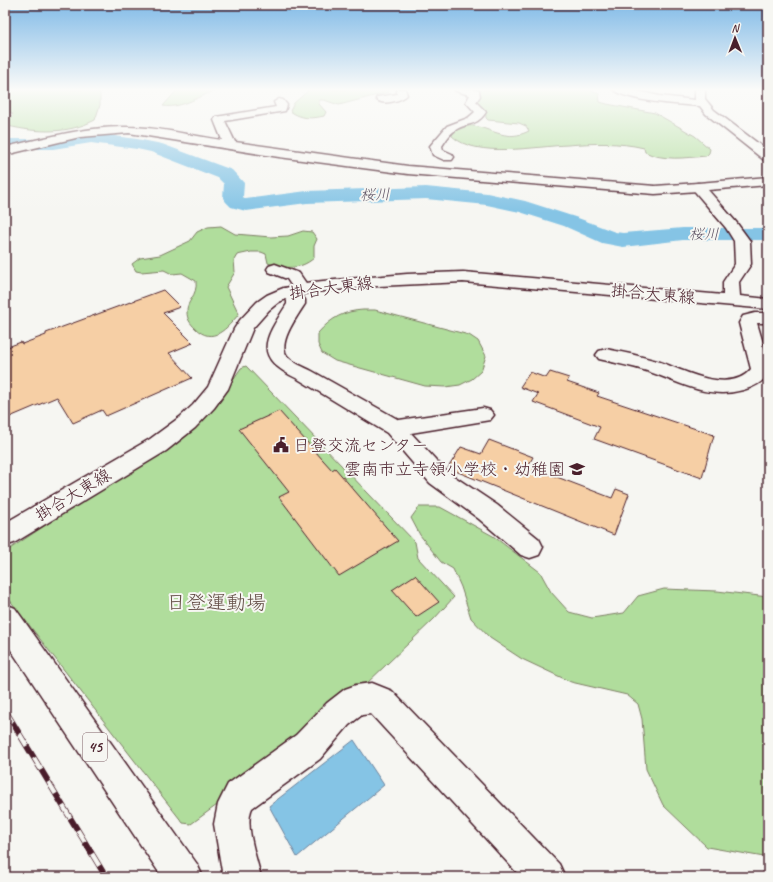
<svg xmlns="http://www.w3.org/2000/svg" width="773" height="882" font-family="Caveat,'Klee One',sans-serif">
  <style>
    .green { fill: #b0dd9c; stroke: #7d7e64 }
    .water { fill: #85c4e5; stroke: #6d829b }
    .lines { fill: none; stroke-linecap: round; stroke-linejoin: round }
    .river { fill: #85c4e5; fill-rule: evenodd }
    .building { fill: #f6cfa5; stroke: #4a1f2b }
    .minor-casing { stroke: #4a1f2b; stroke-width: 3 }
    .major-casing { stroke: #4a1f2b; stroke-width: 3 }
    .minor { fill: #f6f6f2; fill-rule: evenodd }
    .major { fill: #f6f6f2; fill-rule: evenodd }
    .rail-casing { stroke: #4a1f2b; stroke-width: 6 }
    .rail { stroke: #f6f6f2; stroke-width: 4.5; stroke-dasharray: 14; stroke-linecap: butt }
    .labels { text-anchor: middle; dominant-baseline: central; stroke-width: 4; stroke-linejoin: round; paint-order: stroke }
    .far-water-label { font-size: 15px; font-style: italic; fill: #5c5163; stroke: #f6f6f2 }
    .shield { fill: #f6f6f2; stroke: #7e6067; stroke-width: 1 }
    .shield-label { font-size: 16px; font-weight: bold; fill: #4a1f2b }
    .street-label { font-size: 17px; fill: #4a1f2b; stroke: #f6f6f2 }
    .poi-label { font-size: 17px; fill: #4a1f2b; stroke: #f6f6f2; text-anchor: start }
    .near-park-label { font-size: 20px; fill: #644e47; stroke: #f6f6f2 }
  </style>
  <rect width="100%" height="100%" fill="#f6f6f2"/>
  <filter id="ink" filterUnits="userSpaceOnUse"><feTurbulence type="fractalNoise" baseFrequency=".025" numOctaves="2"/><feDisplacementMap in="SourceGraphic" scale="8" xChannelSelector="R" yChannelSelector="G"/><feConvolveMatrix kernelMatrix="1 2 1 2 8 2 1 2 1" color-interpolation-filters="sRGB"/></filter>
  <g filter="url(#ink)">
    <path class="green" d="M5,89h95v16l-5,15c-27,14 -57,13 -87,6l-1,-5 6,-7 -8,-5z
      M178,89h41c-18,6 -37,20 -56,17z
      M310,89h76l3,3 -50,13 -15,-5h-5v4l7,8 -2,4c-13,3 -23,3 -34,-5l4,-8z
      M466,89h123l10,5 1,8 7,2 48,9 40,23 15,13 -1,4 -3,3c-21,2 -43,5 -61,-4l-1,-4c-24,-6 -52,-5 -76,-3 -31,1 -92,14 -116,-9l1,-6c7,-3 14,-5 21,-4 21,4 33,16 55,5l-3,-5 -7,-3 -31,-3 -2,-2c0,-7 -3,-11 -9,-15l2,-7z
      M221,226l14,8 36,3 17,-1 15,-5 9,1 5,7 -3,7v12c-14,12 -30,11 -46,5l-2,-9 -5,-2h-10l-14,3 -3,5 1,12 -9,15 13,27c-12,14 -26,32 -44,14 -5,-5 -8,-9 -8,-16 -1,-11 11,-16 9,-31l-14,-8 -10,1 -8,-4 -23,2 -5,-1 -4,-7 8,-6 20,-3 30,-14 7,-9 11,-5z
      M363,310h12l94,25 9,6 8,15 -5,15 -9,8 -12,6 -15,2 -20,-1 -90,-25 -13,-8 -4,-9v-11c13,-15 26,-22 45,-23z
      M246,366l169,176 3,16 36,39 -20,22 -70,67 -69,62 -104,76 -8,-1 -178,-229v-39l3,-5 169,-112 33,-25 31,-45z
      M419,507h21l53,29 47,36 11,20 18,20 23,6 32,-5 14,-17 26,-7 53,2 51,6v262l-4,-2 -57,-10 -44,-42 -17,-36 -4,-50 -4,-15 -11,-9 -56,-13 -49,-23 -32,-21 -19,-20 -10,-31 -8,-18 -12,-7 -21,-27 -9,-17z"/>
    <path class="water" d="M354,740l30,45 -87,72 -28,-51z"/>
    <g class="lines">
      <path class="river" d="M91,133l46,6 25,5 70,26 12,13 -1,14 3,2 61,-8 119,-4 61,6 38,8 53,17 37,14 8,1 60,-5h85v12h-85l-60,7 -21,-4 -38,-17 -44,-14 -33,-7 -61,-6 -119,4 -61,8 -15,-4 -5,-5 -3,-4 1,-14 -6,-6 -67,-26 -14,-3 -46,-6 -38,6h-48v-10h48z"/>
    </g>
    <path class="building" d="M163,290l17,17 -17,6 30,30 -24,10 23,25 -86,38 -4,-6 -29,13 -16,-26 -52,22v-71l16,-6 1,2 24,-9v-2z
      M530,372l16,6 4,-6 19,6 -2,4 32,11 -2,3 117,39 -12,43 -108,-39 6,-12 -67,-25 5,-8 -18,-7z
      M279,411l53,59 3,-2 63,73 -59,35 -60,-79 10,-5 -50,-63z
      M489,440l44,17 -5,9 84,32 4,-9 13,5 -15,41 -166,-67 13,-21 20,7z
      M415,575l24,27 -23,15 -24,-27z"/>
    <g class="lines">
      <defs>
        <path id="minor" d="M397,89h8l2,6c-6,6 -25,11 -31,4l1,-2 20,-3z
          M454,89h17l8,2 1,5 -4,6 10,10c-9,14 -16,10 -29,17 -7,4 -11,11 -15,17l1,4 9,4 2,3 -2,3h-8l-11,-5 -3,-9 17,-20 21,-8 7,-6 -9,-10 4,-7 -14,-4z
          M613,89h15l32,7 35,4v-11h10v10l9,11 54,41v10l-4,-1 -58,-46 -6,-8c-18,-1 -76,-5 -87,-17z
          M279,99l4,1 4,5 -2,6 -60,10 10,21 173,24 247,20 43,-3 5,1 2,3 -2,3 -5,1 -43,3 -247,-20 -129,-17 -150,-24 -49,4 -75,18v-8c40,-9 82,-21 124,-20 31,0 63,9 93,13l-8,-20 2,-3 60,-10 -2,-5z
          M275,264l24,9 11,16 -2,4h-9l6,7v4c-7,11 -28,39 -18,52 6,7 17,11 25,15l87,49 84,-12 7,2 4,5 -4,5 -79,13 35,38 51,34 42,34 4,8 -4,8 -9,3 -9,-3 -42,-36 -49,-36 -43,-50 -89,-54c-46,-22 -34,-39 -11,-75v-3l-6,-9 2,-4h10l-6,-9 -18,-7 -2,-3 2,-3z
          M755,313h13v10h-11l11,37v14c-6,9 -14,13 -25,16 -36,10 -63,-8 -96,-19 -16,-5 -32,-8 -48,-12l-3,-4 3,-4 7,-2c17,3 34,7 51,12 25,8 72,35 94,8l-12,-46 4,-7z
          M372,683l20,8 167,173 6,13h-44l-150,-163 -9,1 -13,10 -29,34 -68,49c-8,17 5,51 9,69h-38l-9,-53 4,-20 10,-20 68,-49 31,-32 18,-14 11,-4z"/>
        <path id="major" d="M768,177v8l-60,5 28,32 14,19 1,23 -12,18 1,14 28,3v10l-305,-27 -85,4 -64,6 -21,4 -14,6 -10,8 -16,18 -25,61 -14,19 -19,20 -29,23 -152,92 -9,3v-23l145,-84 30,-22 13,-12 15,-18 26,-58 6,-9 17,-18 10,-7 14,-6 24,-6 18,-2 84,-7 56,-2 260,23v-13l12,-18 -1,-23 -8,-13 -35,-41 2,-3 5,-1z
          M5,604l10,4 182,256 6,13h-41l-157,-236z"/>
      </defs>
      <use href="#minor" class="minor-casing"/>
      <use href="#major" class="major-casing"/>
      <use href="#minor" class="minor"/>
      <use href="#major" class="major"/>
      <defs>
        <path id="rail" d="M5,710l101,167"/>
      </defs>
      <use href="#rail" class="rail-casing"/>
      <use href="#rail" class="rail"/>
    </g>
  </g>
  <linearGradient id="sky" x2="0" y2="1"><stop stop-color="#80bae7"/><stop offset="0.42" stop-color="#fbfbf9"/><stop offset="1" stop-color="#fbfbf9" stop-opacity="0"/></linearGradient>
  <rect width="773" height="213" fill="url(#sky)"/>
  <defs>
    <symbol id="civic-bare" viewBox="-9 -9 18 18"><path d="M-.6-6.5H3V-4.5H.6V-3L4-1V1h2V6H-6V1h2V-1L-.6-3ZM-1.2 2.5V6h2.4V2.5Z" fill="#4a1f2b" stroke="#f6f6f2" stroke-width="2.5" paint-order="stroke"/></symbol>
    <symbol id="school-bare" viewBox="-9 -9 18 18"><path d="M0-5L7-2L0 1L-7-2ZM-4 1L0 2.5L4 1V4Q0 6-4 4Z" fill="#4a1f2b" stroke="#f6f6f2" stroke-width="2.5" paint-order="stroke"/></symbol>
  </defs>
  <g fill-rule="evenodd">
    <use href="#civic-bare" x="270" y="434" width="22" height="22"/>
    <use href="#school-bare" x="566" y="458" width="22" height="22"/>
  </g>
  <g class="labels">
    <g class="far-water-label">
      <text transform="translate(375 195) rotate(-2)">桜川</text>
      <text x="704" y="234">桜川</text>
    </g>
    <rect class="shield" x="83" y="733" width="24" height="28" rx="3"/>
    <g class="shield-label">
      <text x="95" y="747">45</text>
    </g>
    <g class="street-label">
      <text transform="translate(331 288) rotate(-8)">掛合大東線</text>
      <text transform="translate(653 294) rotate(5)">掛合大東線</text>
      <text transform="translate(73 495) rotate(-31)">掛合大東線</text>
    </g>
    <g class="poi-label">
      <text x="293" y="445">日登交流センター</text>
      <text x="565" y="469" text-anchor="end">雲南市立寺領小学校・幼稚園</text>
    </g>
    <g class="near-park-label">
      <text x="216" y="602">日登運動場</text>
    </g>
  </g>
  <rect width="773" height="882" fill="none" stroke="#f6f6f2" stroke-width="20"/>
  <rect x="10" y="10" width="753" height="862" fill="none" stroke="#4a1f2b" stroke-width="1.5" filter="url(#ink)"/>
  <g transform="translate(735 38) rotate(359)" stroke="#f6f6f2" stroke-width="3" paint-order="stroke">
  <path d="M0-3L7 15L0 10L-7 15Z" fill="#4a1f2b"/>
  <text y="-6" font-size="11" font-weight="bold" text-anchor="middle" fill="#4a1f2b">N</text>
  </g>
</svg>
